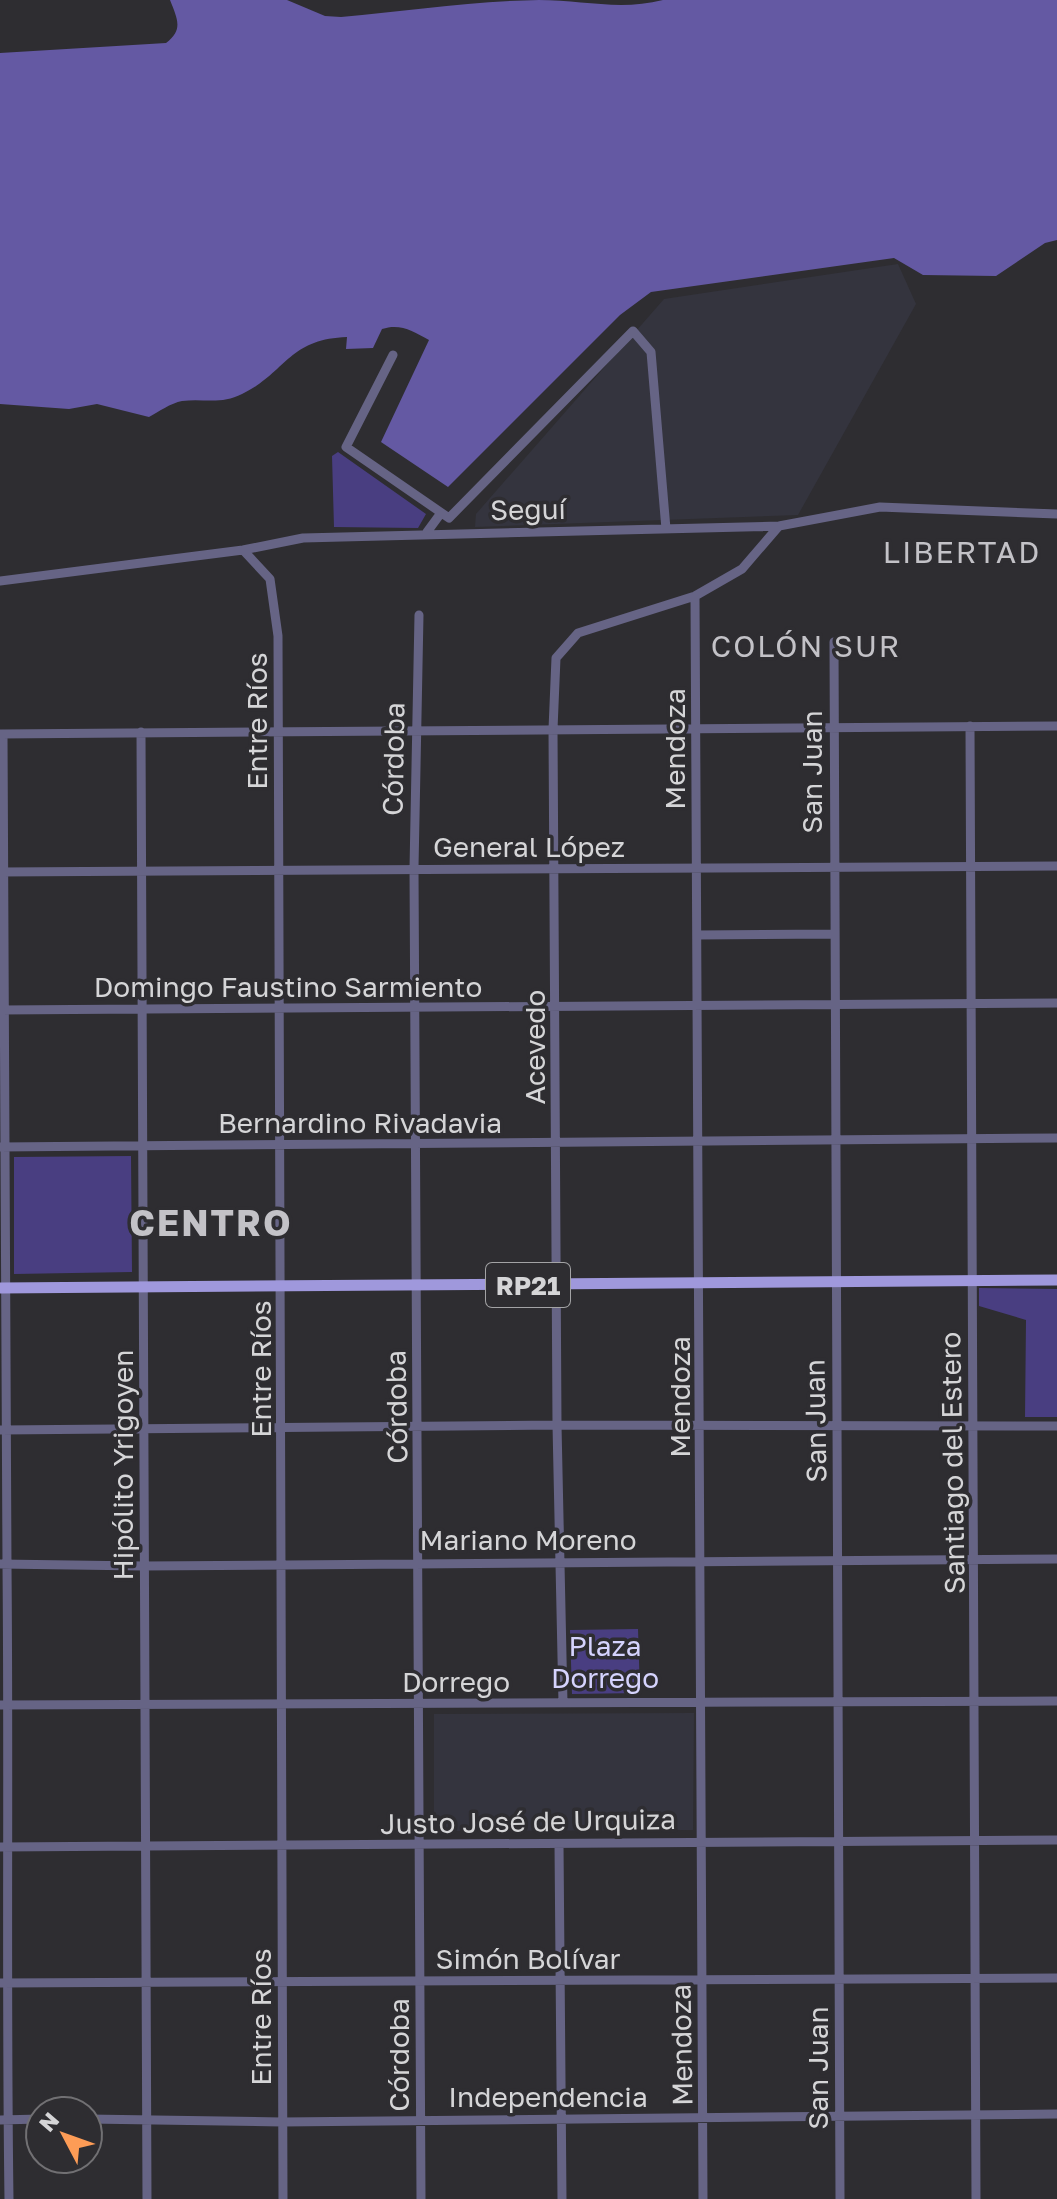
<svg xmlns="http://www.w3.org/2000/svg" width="1057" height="2199" font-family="'Golos Text',sans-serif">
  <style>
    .built { fill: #34343e }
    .green { fill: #493e81 }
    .water { fill: #6459a3 }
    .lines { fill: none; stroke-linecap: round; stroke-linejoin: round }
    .minor { stroke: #666485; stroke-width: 9 }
    .major { stroke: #9f98dc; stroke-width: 11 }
    .labels { text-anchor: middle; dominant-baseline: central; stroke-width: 7; stroke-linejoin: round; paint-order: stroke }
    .shield { fill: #2e2d31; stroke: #a3a3a5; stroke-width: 2 }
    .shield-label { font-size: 26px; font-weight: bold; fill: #d5d5d7 }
    .street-label { font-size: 28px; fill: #d5d5d7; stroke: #2e2d31 }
    .park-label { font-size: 28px; fill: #d5d3fd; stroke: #2e2d31 }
    .neighbourhood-label { font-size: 30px; letter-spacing: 2px; fill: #c3c2c7; stroke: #2e2d31 }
    .district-label { font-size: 36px; font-weight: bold; letter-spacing: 2px; fill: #c3c2c7; stroke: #2e2d31 }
  </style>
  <rect width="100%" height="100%" fill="#2e2d31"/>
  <path class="built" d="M898,264l18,40 -118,211 -323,12 1,-13 188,-215z
    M694,1713l-1,117 -259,1v-117z"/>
  <path class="green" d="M338,452l88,62 -8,14 -84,-1 -2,-71z
    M131,1156l1,116 -118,2v-117z
    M979,1288l78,1v128h-32l1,-97 -47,-14z
    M638,1629l2,64 -68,1 -2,-64z"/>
  <path class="water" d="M170,0h117l38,16 16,1c66,-6 132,-16 198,-17 43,0 81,11 124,0h394v240l-12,3 -49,33 -73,-1 -29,-17 -243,34 -31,23 -172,172 -67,-45 48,-102c-16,-9 -29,-17 -47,-11l-9,19 -27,1 1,-12c-59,2 -61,36 -105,57 -21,11 -39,4 -60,7 -11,2 -24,11 -33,16l-52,-13 -28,5 -69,-5v-351l166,-10c18,-13 11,-25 4,-43z"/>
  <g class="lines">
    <path class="minor" d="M393,355l-47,92 103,71 184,-187 18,21 15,177
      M427,532l14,-19
      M243,550l27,29 8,57 5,1563
      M0,581l243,-31 60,-12 476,-12 101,-19 177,7
      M695,596l8,1603
      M419,615l-5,253 7,1331
      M834,642l6,1557
      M970,726l6,1473
      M141,732l6,1467
      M0,734l1057,-8
      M3,734c-1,278 2,555 4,832 2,211 -1,422 2,633
      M0,872l1057,-6
      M697,935l136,-1
      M0,1010l1057,-7
      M0,1147l1057,-9
      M1,1430l556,-5 500,1
      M0,1564l143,2 914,-7
      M563,1703l-6,-278 -4,-696 3,-71 22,-25 117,-37 47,-27 37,-43
      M0,1705l1057,-4
      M559,1844l3,355
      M0,1847l1057,-7
      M0,1983l1057,-5
      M88,2119l194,3 775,-8
      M0,2120l40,-1"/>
    <path class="major" d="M0,1288l1057,-8"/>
  </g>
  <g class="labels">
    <rect class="shield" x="486" y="1263" width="84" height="44" rx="6"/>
    <g class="shield-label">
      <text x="528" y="1285">RP21</text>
    </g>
    <g class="street-label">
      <text transform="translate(528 509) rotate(-1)">Seguí</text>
      <text transform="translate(256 721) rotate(-90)">Entre Ríos</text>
      <text transform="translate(674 749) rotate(-90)">Mendoza</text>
      <text transform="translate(393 759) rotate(-89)">Córdoba</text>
      <text transform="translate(811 772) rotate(-90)">San Juan</text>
      <text x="529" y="846">General López</text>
      <text x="288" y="986">Domingo Faustino Sarmiento</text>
      <text transform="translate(534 1047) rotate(-90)">Acevedo</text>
      <text x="360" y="1122">Bernardino Rivadavia</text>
      <text transform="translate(260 1369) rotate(-90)">Entre Ríos</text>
      <text transform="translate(679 1397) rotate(-90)">Mendoza</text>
      <text transform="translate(396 1407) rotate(-91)">Córdoba</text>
      <text transform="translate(815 1421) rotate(-91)">San Juan</text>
      <text transform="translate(952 1463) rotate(-91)">Santiago del Estero</text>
      <text transform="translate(122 1465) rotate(-90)">Hipólito Yrigoyen</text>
      <text x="528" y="1539">Mariano Moreno</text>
      <text x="456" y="1681">Dorrego</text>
      <text transform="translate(528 1821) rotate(-1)">Justo José de Urquiza</text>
      <text x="528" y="1958">Simón Bolívar</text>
      <text transform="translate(260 2017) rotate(-90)">Entre Ríos</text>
      <text transform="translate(681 2045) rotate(-91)">Mendoza</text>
      <text transform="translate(398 2055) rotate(-90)">Córdoba</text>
      <text transform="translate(817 2068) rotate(-90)">San Juan</text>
      <text x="548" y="2096">Independencia</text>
    </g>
    <g class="park-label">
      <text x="605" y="1645">Plaza<tspan x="605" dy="32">Dorrego</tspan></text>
    </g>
    <g class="neighbourhood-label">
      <text x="962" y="552">LIBERTAD</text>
      <text x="806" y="646">COLÓN SUR</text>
    </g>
    <g class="district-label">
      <text x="211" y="1222">CENTRO</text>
    </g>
  </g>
  <g transform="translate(64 2135) rotate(311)"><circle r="38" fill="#2e2d31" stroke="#717073" stroke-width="2"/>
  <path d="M0-6L14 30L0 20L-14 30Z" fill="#fd9c56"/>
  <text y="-12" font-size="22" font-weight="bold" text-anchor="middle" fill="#d5d5d7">N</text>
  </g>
</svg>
